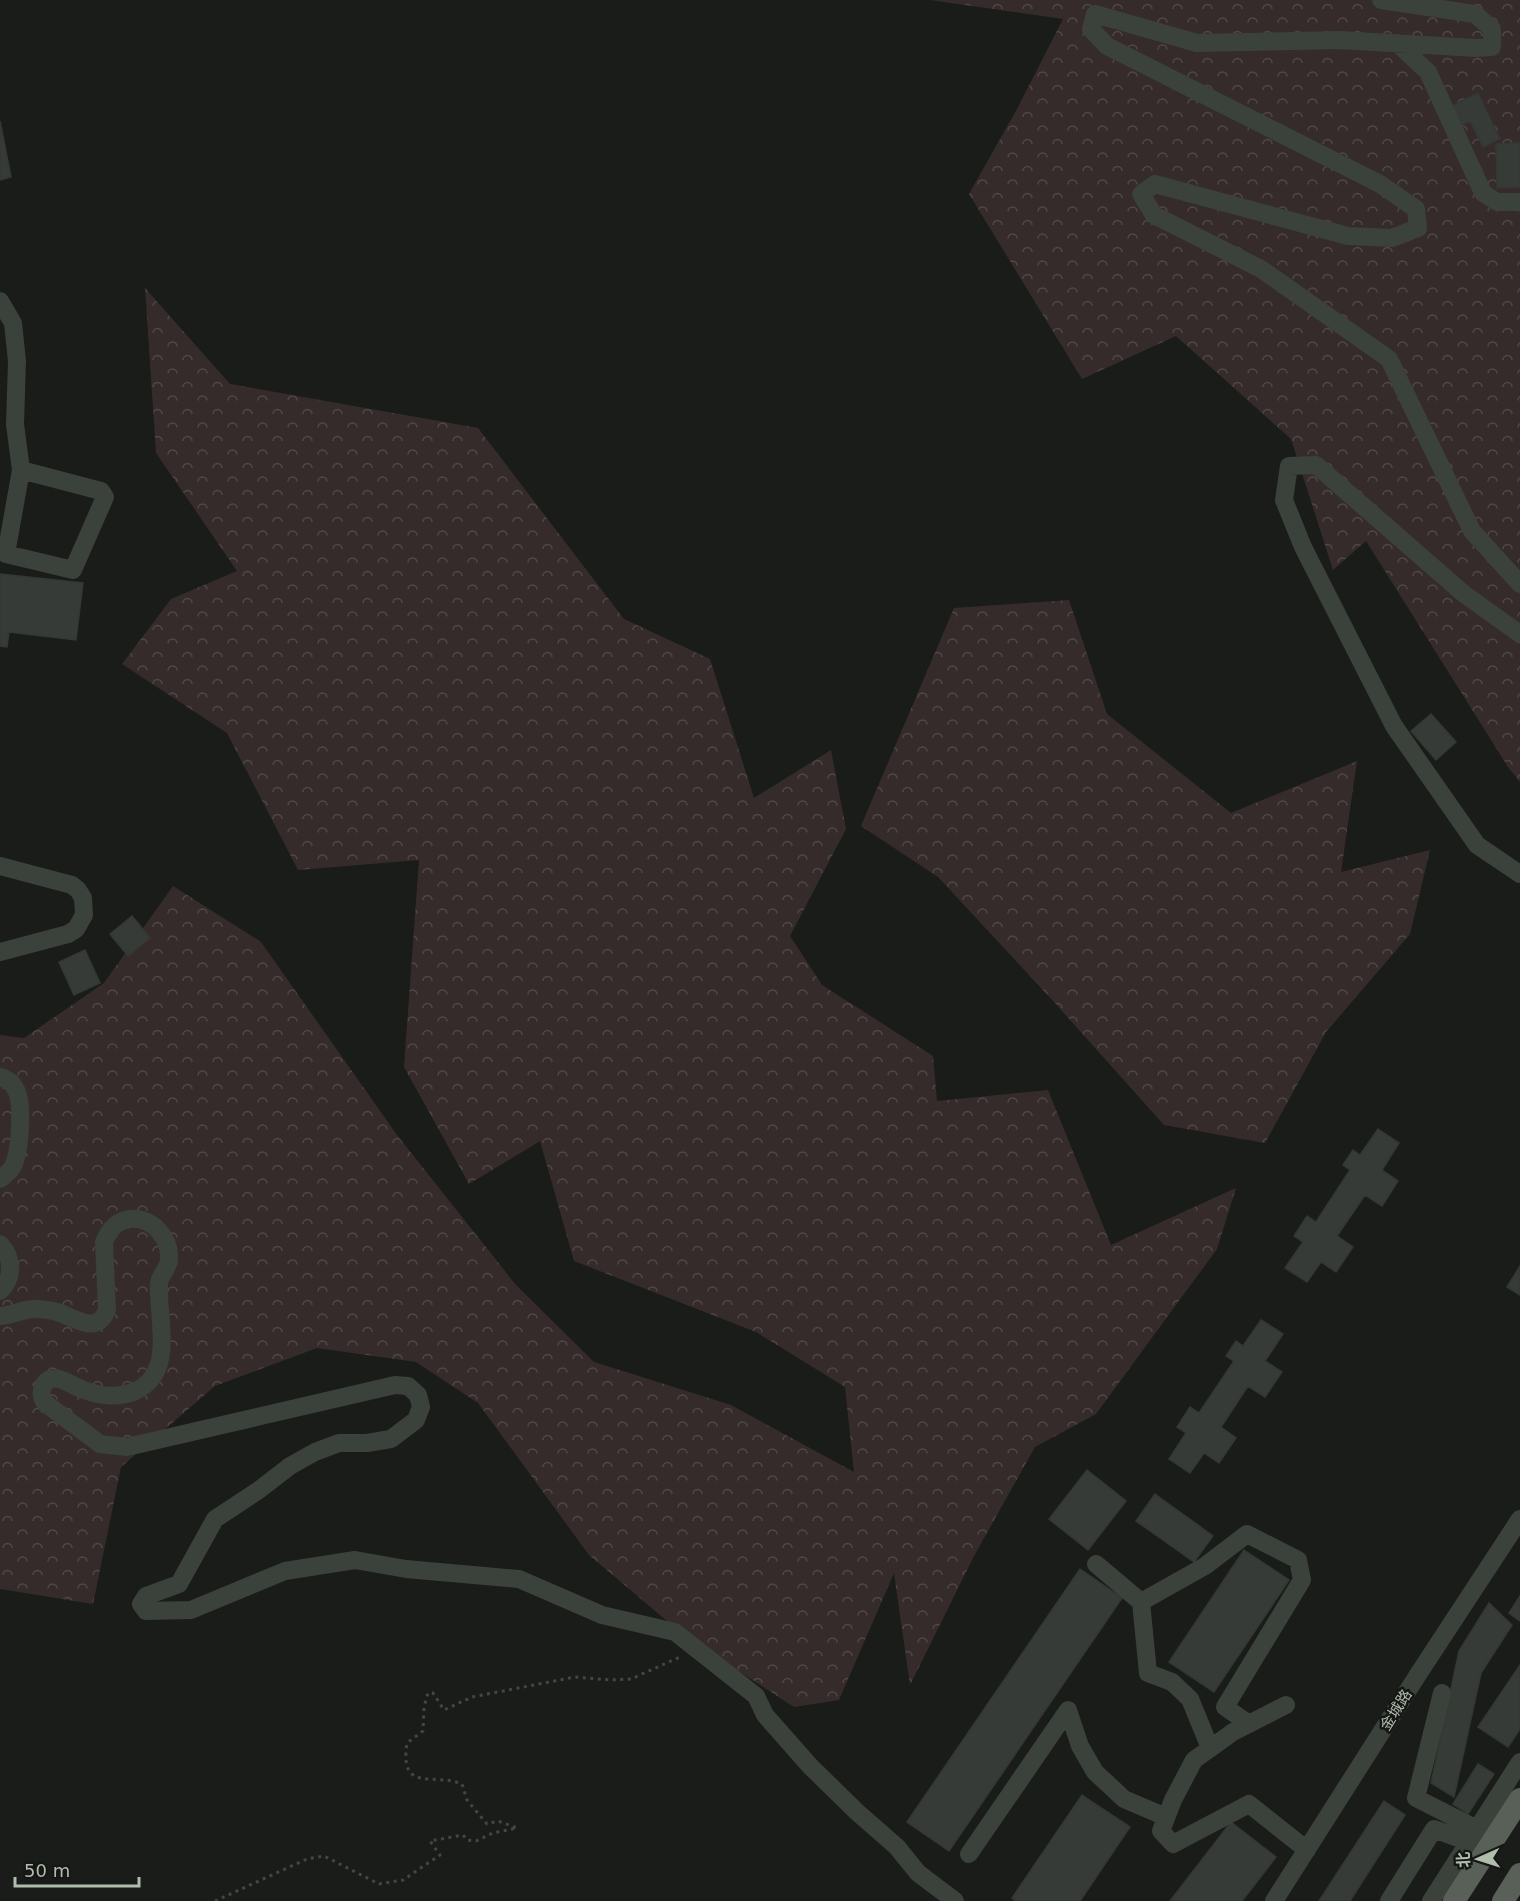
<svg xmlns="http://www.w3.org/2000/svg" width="1520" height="1901" font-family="'DejaVu Sans','Noto Sans SC',sans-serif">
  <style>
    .forest { fill: url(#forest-crowns) }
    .building { fill: #373b37; stroke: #343834; stroke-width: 1.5 }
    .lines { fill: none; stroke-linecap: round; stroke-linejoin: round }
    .path { stroke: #424841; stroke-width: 3; stroke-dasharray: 3 4.5; stroke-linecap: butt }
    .minor { stroke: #3b413b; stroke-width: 18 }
    .major { stroke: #586057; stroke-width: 22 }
    .labels { text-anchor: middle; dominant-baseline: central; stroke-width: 5; stroke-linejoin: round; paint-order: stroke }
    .street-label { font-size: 15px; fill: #b0bcac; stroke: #151715 }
  </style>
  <defs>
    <pattern id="forest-crowns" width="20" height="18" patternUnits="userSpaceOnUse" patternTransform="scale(1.5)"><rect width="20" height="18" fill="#352b2a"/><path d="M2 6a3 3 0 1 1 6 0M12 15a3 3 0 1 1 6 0" fill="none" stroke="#504846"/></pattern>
  </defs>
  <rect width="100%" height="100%" fill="#1a1c1a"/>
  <path class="forest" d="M930,0h590v782l-12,-15 -142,-226 -33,29 -42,-131 -115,-103 -94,43 -113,-185 48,-85 46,-90z
    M145,288l85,96 248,44 146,191 86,40 44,139 77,-48 15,79 -56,107 32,49 111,71 4,45 111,-11 63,155 125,-57 -19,61 -121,165 -61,33 -61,109 -64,129 -16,-112 -55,127 -45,7 -108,-70 -97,-82 -111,-152 -62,-41 -99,-14 -102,38 -94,81 -28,137 -93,-15v-554l24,3 80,-55 69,-97 88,56 136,193 119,150 78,77 137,43 123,67 -9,-85 -89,-55 -182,-71 -34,-120 -71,43 -65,-117 15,-207 -121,10 -71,-137 -105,-69 49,-65 66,-28 -81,-118z
    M1069,600l38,114 124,99 126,-52 -16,111 89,-22 -20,84 -84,98 -61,111 -101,-18 -110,-123 -116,-125 -77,-51 93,-218z"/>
  <path class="building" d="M1478,93l22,46 -17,8 -13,-26 -8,4 -10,-19z
    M0,121l11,56 -11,3z
    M1520,143v44l-23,1 -1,-44z
    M0,574l83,9 -7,57 -67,-8 -2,15 -7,-1z
    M1431,714l25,28 -20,18 -25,-29z
    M132,916l18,22 -22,18 -18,-22z
    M85,950l15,33 -26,12 -15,-33z
    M1378,1129l21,14 -17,27 16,11 -16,25 -17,-11 -28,41 16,11 -17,25 -15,-10 -14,20 -22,-14 18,-26 -9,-6 13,-20 9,6 34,-52 -7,-5 10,-15 7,5z
    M1520,1266v29l-13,-8z
    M1261,1320l22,14 -18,27 17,11 -17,25 -17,-11 -27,41 15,11 -13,19 -4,6 -15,-10 -14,20 -21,-14 17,-26 -9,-6 13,-20 9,6 35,-52 -8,-5 10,-15 7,5z
    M1087,1470l39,31 -38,49 -39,-31z
    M1155,1494l58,42 -19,26 -58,-41z
    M1244,1550l45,30 -75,112 -45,-30z
    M1080,1569l42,29 -173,253 -42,-29z
    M1520,1596v25l-11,-8z
    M1489,1603l23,22 -31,48 -27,124 -23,-14 28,-132z
    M1520,1665v64l-12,18 -30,-20z
    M1478,1764l16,10 -26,40 -15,-10z
    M1082,1795l48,32 -50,74h-64l-4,-3z
    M1384,1801l21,14 -55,86h-31z
    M1231,1822l45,35 -34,44h-72z"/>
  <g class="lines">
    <path class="path" d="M215,1901l92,-42 17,-3 55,28 24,-4 37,-25 -10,-14 33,-6 4,5 9,1 17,-8 24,-5 -19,-7 -11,3 -20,-24 -5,-16c-28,-12 -63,10 -55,-41l16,-12 1,-24 4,-14h5l11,17 28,-13 103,-20 35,3 21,-1 49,-22"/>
    <path class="minor" d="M1381,0l94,14 17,15v18l-16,1 -136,-8 -143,3 -102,-29 -4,15 16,17 273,138 36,25 2,19 -26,10 -44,-2 -193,-52 -14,10 13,21 107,54 128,90 83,172 48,53
      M1397,43l31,29 55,121 14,9h23
      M0,301l13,22 4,38 -2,63 6,46 -15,84 67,16 32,-73 -4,-6 -80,-21
      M1520,634l-56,-40 -148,-129 -27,1 -5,34 19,47 91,179 83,119 43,29
      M0,866l72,19 6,5 5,8 1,17 -8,14 -8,5 -68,18
      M0,1077c8,2 14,7 17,15 6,14 3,60 -4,74 -2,5 -9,10 -13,13
      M0,1244c13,13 14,34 0,47
      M0,1316c11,0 21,-6 32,-7 8,0 20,1 28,4 17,6 37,22 47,-3l-3,-68c5,-12 12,-21 26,-23 22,-2 41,19 39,41 -1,9 -10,16 -10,24 -1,23 5,47 2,69 -4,41 -44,50 -77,37 -9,-3 -17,-9 -25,-11 -15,-4 -22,13 -14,24l55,41 27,3 268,-62 13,1 10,9 3,12 -5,13 -25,19 -24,4h-28l-24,9 -25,14 -31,24 -44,29 -36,65 -33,12 -5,8 5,7 45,-1 94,-39 70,-11 51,9 113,10 83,36 73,17 81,64 9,19 45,51 47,46 40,35 21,26 37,28
      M1096,1564l45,38 64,-36 42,-32 51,26 4,20 -77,127 24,17
      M1141,1602l7,71 24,9 18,17 20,49
      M1442,1693l-26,105 61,31
      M1286,1705l-53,27 -39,28 -21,40 -12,31 12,13 76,-40 58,46
      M969,1854l99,-144 12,36 15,26 29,27 42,18
      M1274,1901l145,-228 101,-154
      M1389,1901l45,-72 35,13
      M1431,1901l89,-139"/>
    <path class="major" d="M1454,1901l66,-102
      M1503,1901l17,-27"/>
  </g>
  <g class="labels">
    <g class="street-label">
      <text transform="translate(1396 1710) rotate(-58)">金城路</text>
    </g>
  </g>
  <g transform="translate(1478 1859) rotate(267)" stroke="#151715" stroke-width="4.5" paint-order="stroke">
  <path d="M0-4.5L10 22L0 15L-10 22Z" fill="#b0bcac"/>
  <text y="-9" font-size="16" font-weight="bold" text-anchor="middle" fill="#b0bcac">北</text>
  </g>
  <path d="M15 1877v9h124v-9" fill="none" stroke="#b0bcac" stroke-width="3"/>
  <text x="24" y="1877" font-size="18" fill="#b0bcac" stroke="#151715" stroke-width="4.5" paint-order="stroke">50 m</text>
</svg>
